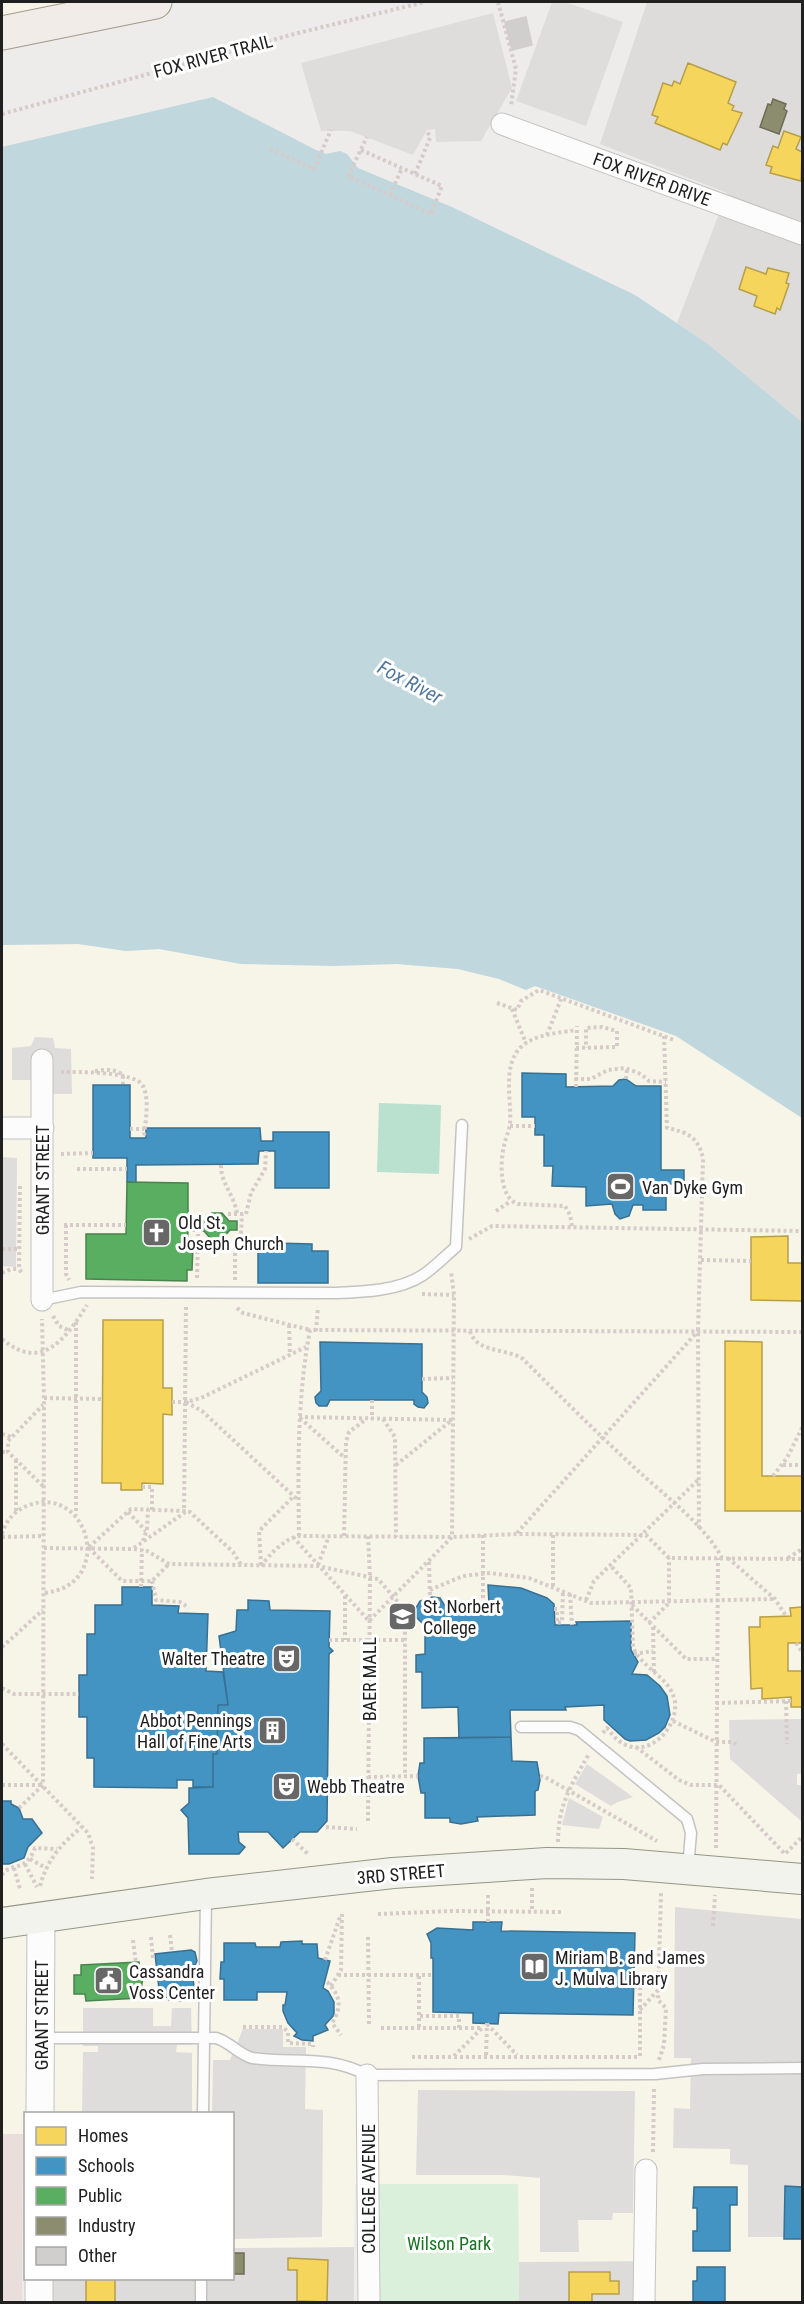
<svg xmlns="http://www.w3.org/2000/svg" width="804" height="2304" font-family="'Roboto Condensed',sans-serif">
  <style>
    .residential { fill: #dddcdb }
    .commercial { fill: #eadedd }
    .education { fill: #f6f5e7 }
    .park { fill: #daf0db }
    .pitch { fill: #bae0d0 }
    .parking { fill: #dedddc }
    .water { fill: #c0d7dd }
    .homes { fill: #f6d55c; stroke: #b69f4a; stroke-width: 1.5 }
    .schools { fill: #4393c3; stroke: #387092; stroke-width: 1.5 }
    .public { fill: #5aae61; stroke: #49834e; stroke-width: 1.5 }
    .industry { fill: #8c8c6e; stroke: #6c6c57; stroke-width: 1.5 }
    .building { fill: #d1cfcd; stroke: #d1cecc; stroke-width: 1.5 }
    .lines { fill: none; stroke-linecap: round; stroke-linejoin: round }
    .service-casing { stroke: #c4c3c2; stroke-width: 13 }
    .minor-casing { stroke: #c4c3c2; stroke-width: 23 }
    .tertiary-casing { stroke: #c4c3c2; stroke-width: 29 }
    .secondary-casing { stroke: #949683; stroke-width: 32 }
    .primary-casing { stroke: #a29a89; stroke-width: 35 }
    .path { stroke: #d6cbc9; stroke-width: 4; stroke-dasharray: 3 3; stroke-linecap: butt }
    .service { stroke: #fcfcfc; stroke-width: 10 }
    .minor { stroke: #fcfcfc; stroke-width: 21 }
    .tertiary { stroke: #fcfcfc; stroke-width: 27 }
    .secondary { stroke: #f2f3ed; stroke-width: 30 }
    .primary { stroke: #f1ece7; stroke-width: 33 }
    .labels { text-anchor: middle; dominant-baseline: central; stroke-width: 6; stroke-linejoin: round; paint-order: stroke }
    .street-label { font-size: 18px; fill: #202020; stroke: #fff }
    .poi-label { font-size: 18px; fill: #202020; stroke: #fff; text-anchor: start }
    .park-label { font-size: 18px; fill: #187421; stroke: #fff }
    .water-label { font-size: 20px; font-style: italic; fill: #53789f; stroke: #fff }
  </style>
  <rect width="100%" height="100%" fill="#eeecea"/>
  <path class="residential" d="M647,2h155v420l-94,-78 -31,-21 50,-130 -127,-49z
    M354,2247v55h-301v-23l179,-1 1,-30z
    M637,2261l-1,41h-117v-40z"/>
  <path class="commercial" d="M2,2134h21l-1,168h-20z"/>
  <path class="education" d="M2,2h153l-153,31z
    M79,944l47,7 33,-2 82,15 93,2 62,-2 38,3 24,2 41,10 27,11 9,-4 141,50 126,82v1184h-150l1,-41 -134,1 -1,-78h-163l-1,63 -121,1 -1,-134h-206l-1,20h-23v-1189z"/>
  <path class="park" d="M379,2184h139l1,118h-140z"/>
  <path class="pitch" d="M379,1103l62,2 -2,69 -62,-2z"/>
  <path class="parking" d="M552,2h13l58,20 -37,104 -70,-25z
    M493,13l19,75 -31,53 -45,1 -1,-13 -8,1 -14,25 -63,-24h-29l-20,-68z
    M35,1037l18,1 2,10 16,1 1,45h-41v-14h-19v-32l19,-2z
    M2,1157l15,1 -1,109 -14,-1z
    M802,1719v54l-5,1v11h5v55l-1,-19 -71,-62 -1,-39z
    M587,1764l46,33 -15,5 -7,4 -36,-22z
    M569,1798l34,19 -4,12 -37,-4z
    M675,1907l127,12v268h-17l-1,50h-36v-72l-18,-1v-15l-57,-1 1,-40 16,1 1,-51h-17z
    M83,2008h70v18h18l1,-18h19l1,37h-15l-1,7 16,1v60l-110,1 1,-62h15v-6h-15z
    M243,2029h40v18h23l-1,62 18,1 -1,127 -89,2 -1,-125h-20l1,-54h17z
    M418,2090l217,1 -2,122h-20l-1,7h-34l1,32h-39v-74l-36,-3h-88z"/>
  <path class="water" d="M213,97l101,52 12,5 14,-3 7,3 11,14 94,39 183,88 73,49 94,78v696l-126,-82 -141,-50 -9,4 -27,-11 -41,-10 -24,-2 -38,-3 -62,2 -93,-2 -82,-15 -33,2 -48,-7 -76,1v-798z"/>
  <path class="homes" d="M688,63l48,19 -8,21 6,3 -2,4 10,3 -15,32 -4,-2 -3,7 -65,-27 3,-6 -6,-2 11,-32 9,3 2,-5 6,3z
    M784,131l17,6 -5,12 6,3 -1,29 -31,-8 2,-6 -6,-2 7,-19 5,2z
    M746,267l20,7 2,-6 21,5 -3,10 3,1 -9,26 -3,-2 -2,6 -21,-8 3,-10 -18,-7z
    M788,1236v27h14v38l-51,-1v-63z
    M103,1320h60v68h9v27l-9,-1v70l-21,-1v7h-21v-7h-19z
    M725,1341l37,1v134h40v35h-77z
    M802,1607v36h-14v28h14v36h-11v-10l-29,2v-11l-11,1 -2,-62h11v-10l31,-1 -1,-8z
    M288,2258l40,2 -1,42 -30,-1v-31h-9z
    M569,2272h41v9h9v13h-27v8h-23z
    M86,2278h29v24h-29z"/>
  <path class="schools" d="M522,1073l44,1v13l47,-1 6,-6 7,-1 10,7h25v84h23v14h-18v26h-23v-5h-10l-4,11 -9,3 -5,-5 -3,-10 -26,2v-19l-34,-1 1,-20h-9v-31h-9v-18h-13z
    M93,1085h37v53h16v-10h114l1,13h12v-9h56v56h-54v-37h-16l-1,13 -122,1v18l-9,-1v-24h-34z
    M276,1243l36,1v7h16v32h-70v-33h18z
    M320,1342l102,2v48l5,5 1,6 -4,5 -6,-1 -4,-3v-4h-84l-3,6h-8l-3,-3 -1,-6 6,-6z
    M488,1585l33,3 26,10 7,6 1,21h22l-1,-3 55,-1v29l7,12 -6,12 15,1 13,11 7,10 3,19 -5,12 -6,6 -13,7 -16,1 -5,-2 -21,-19v-15l-39,2 1,3h-56l1,27 -52,1 -1,-31 -36,1v-36h-6v-17l9,-1v-28l-9,-9v-9l4,-7 12,-4 8,1 5,8 44,-1z
    M122,1587h30v18l27,1 -1,7 30,1 -2,57 17,1 5,33h-10l-1,49h-4v33h-20v-7h-16v8l-83,-1v-29h-7v-41h-8v-42h8v-41h8v-29h27z
    M248,1600l21,1 1,9 60,1 -1,36 4,4 -4,3 -2,167 -10,11h-17l-17,16 -15,-16h-30l1,10 6,5 -6,7h-50l-1,-36 -7,-8 8,-7v-15l24,-1v-33h4l1,-49h10l-9,-69 17,-5 1,-21h11z
    M511,1737l1,24 25,1 3,18 -2,10 -3,1v24l-58,2 1,4 -17,3 -11,-2v-4h-25v-25h-4l-3,-17 2,-13h4v-25z
    M2,1801h9v3l8,4 4,11h9l10,14 -14,14 -4,11 -15,6h-7z
    M473,1922h29l-1,9 134,2 -2,82 -134,-2 -1,11 -25,-1v-10l-40,-1v-54h-2v-15l-4,-9 10,-6 36,2z
    M302,1941v3h15l1,14 12,3 -7,27 5,3 6,11v13l-9,10 3,5 -15,6v5l-11,-1 -8,-4 3,-3 -9,-10 -5,-12v-6h2l2,-13h-30v8h-33v-21h-4l1,-17h3v-19h31l1,4h24l1,-5z
    M191,1950l4,2 2,9 -2,4 -4,1 5,33 -16,2v-3l-11,2 -1,-3 -8,1 -5,-44z
    M785,2186l17,1v52h-18z
    M694,2187h43v18h-7v46h-37v-20h4v-23h-4z
    M697,2267h28v35h-32v-21h4z"/>
  <path class="public" d="M127,1182l61,1v38h16l8,-8h10l7,8h8v9h-7l-8,9h-11l-7,-8h-16l-1,16h6l-1,23h-5v11l-101,-2v-45h40z
    M139,1962l1,12 3,2 -3,22 -54,3 -1,-7h-11v-19h7v-10z"/>
  <path class="industry" d="M773,99l13,5 -2,5 3,2 -8,23 -19,-7 8,-23 3,1z
    M232,2253h12v21h-12z"/>
  <path class="building" d="M526,17l6,28 -20,5 -7,-28z"/>
  <g class="lines">
    <defs>
      <path id="service" d="M42,1300l39,-8 253,1c28,-1 65,-2 89,-18 12,-8 22,-19 33,-28l6,-122
        M521,1727h49l9,3 108,89 4,14 -3,35
        M41,2038h175c14,4 22,16 36,20 41,6 75,-4 115,17l288,-1 48,-5 99,-1
        M203,2114l3,-219
        M201,2302v-24"/>
      <path id="minor" d="M502,124l300,110
        M2,1128h41
        M42,1300v-240
        M367,2075l2,227
        M644,2302l2,-132"/>
      <path id="tertiary" d="M40,2114l1,-197
        M39,2302v-24"/>
      <path id="secondary" d="M2,1923l204,-29 187,-21 154,-10 77,1 178,15"/>
      <path id="primary" d="M2,33l153,-31"/>
    </defs>
    <use href="#service" class="service-casing"/>
    <use href="#minor" class="minor-casing"/>
    <use href="#tertiary" class="tertiary-casing"/>
    <use href="#secondary" class="secondary-casing"/>
    <use href="#primary" class="primary-casing"/>
    <path class="path" d="M498,2l18,67 -5,37
      M2,114l296,-81 127,-31
      M270,149l44,20 17,-39
      M361,150l81,36 -11,28 -83,-38 19,-39
      M415,174l15,-36 -3,-8
      M390,195l12,-27
      M497,1003l20,7 4,-9 18,-11 135,50
      M512,1009l14,34
      M547,1035l14,-36
      M664,1036l3,92c20,4 32,9 36,31l-5,172 1,197
      M576,1048l41,-1v-16l-15,-4 -16,1v20
      M95,1071c10,-1 19,-3 28,4v9
      M61,1072c17,0 74,-1 82,14 7,14 2,37 1,52
      M575,1079h16l17,-9 17,-2 16,6 8,7 17,1
      M626,1079l1,-10
      M576,1087l1,-61
      M510,1126h25
      M130,1129h14
      M61,1154l32,-1
      M221,1165c0,20 13,28 16,49
      M77,1169h50
      M20,1186l-1,83 3,4
      M496,1211l15,-10
      M228,1214h18l5,-21 14,-24 1,-18
      M64,1225h62
      M66,1225v49l3,6
      M572,1226l-2,-11 -5,-9 -47,-2c-19,-6 -18,-42 -14,-58 1,-7 5,-14 6,-22 2,-23 -8,-57 10,-76 13,-14 39,-15 56,-18
      M469,1239l23,-13 310,5
      M197,1241h42
      M2,1249h17
      M701,1260l50,1
      M2,1273l9,-4h8
      M197,1278l1,-44
      M235,1280v-35c8,-8 6,-20 7,-31
      M422,1294l32,1
      M237,1308l6,5 67,17
      M53,1316l6,10 11,5
      M76,1322v193
      M289,1325l1,29
      M316,1331l2,-24
      M470,1331c6,22 37,17 53,28 37,37 74,74 113,110 29,27 67,54 86,89
      M2,1339c40,34 64,-1 85,-34
      M422,1379l31,-1
      M44,1398l58,1
      M372,1400v19
      M172,1402h14l15,-4 105,-51
      M186,1402l16,9 96,89
      M299,1417l153,3
      M300,1418l45,40
      M383,1419l12,18 1,100
      M2,1434l9,3
      M2,1452h6
      M16,1460v52
      M396,1465l56,-45
      M783,1465h19
      M773,1476l14,-18 15,-30
      M43,1486l-35,-34v-11l35,-36
      M142,1487h10v23
      M128,1512l18,19
      M517,1533l181,-202
      M2,1534c4,-14 13,-24 27,-29 61,-21 87,82 14,88
      M483,1535v70
      M299,1536c-1,-69 -2,-137 11,-206l492,2
      M344,1536l2,-94 3,-10 16,-12
      M2,1537l41,-1
      M293,1537l76,84 83,-84 2,-242 -3,-24
      M143,1541l4,-12 1,-19
      M89,1547l42,-38 53,2 6,1 43,40 8,13
      M44,1548l90,1 13,2 22,13 149,2 60,13 27,31v166
      M89,1548l33,33h30l17,-17
      M134,1548l50,-35 2,-207
      M728,1558l47,41 11,17
      M788,1558l14,-9
      M429,1562l1,35
      M261,1565l-2,-34 35,-35
      M318,1565l11,-29
      M261,1566c8,-11 24,-28 38,-30l153,1 65,-3 129,1 23,23 133,1
      M152,1581l4,19 24,2 9,6
      M553,1586v-52
      M141,1587l1,-38
      M430,1590l33,-14 27,-3 39,5 62,25 184,-4
      M570,1594l2,31
      M345,1596v44
      M586,1600l8,-19 104,-101
      M632,1605l54,54h31
      M554,1609h3v14l5,-1 1,-31
      M649,1623l20,-20v-45
      M653,1627l1,47
      M329,1640h76
      M796,1643l6,9
      M2,1647l41,-37
      M634,1654l19,-3
      M2,1688l12,6h65
      M786,1701l1,43
      M716,1703l75,-2
      M673,1721l43,21h17l3,2
      M603,1733l4,-5c5,6 10,13 17,16 26,14 54,-17 51,-42 -4,-25 -33,-33 -42,-55l-2,-59 -21,-23
      M2,1744l86,89 5,15 -1,31
      M636,1747l43,33 12,5h28l66,69 17,-17
      M540,1776l5,1 112,64
      M368,1777l50,-1
      M2,1785h40
      M19,1808l24,-23 1,-387 -2,-79
      M368,1821l2,-244 -2,-41
      M326,1827l31,2
      M292,1839l16,15
      M558,1842c0,-37 13,-57 31,-88
      M716,1848l2,-290
      M30,1859l16,9
      M25,1864l12,23
      M14,1868l6,21
      M2,1875c9,-14 23,-1 33,-27l22,1
      M40,1886c7,-26 21,-42 42,-59
      M532,1888v24
      M378,1914l74,-3 109,1
      M488,1922v-29
      M713,1926l2,-31
      M170,1935l2,17
      M151,1937l2,21h2
      M368,1937l1,90
      M133,1940l3,23
      M325,1960l15,-43
      M338,1975h95
      M419,1976v52
      M327,1982c14,14 15,25 5,41l9,12
      M331,1986l10,-16 1,-57
      M634,1987h6v71
      M640,2010l19,-21
      M420,2016h39v12
      M487,2024l30,31
      M243,2027h40l5,5v11l25,1v3
      M381,2028h101
      M486,2055l1,-32
      M454,2056l28,-28
      M412,2057h228
      M659,2060l5,-15 2,-37 -8,-8 3,-109
      M653,2152l1,-64"/>
    <use href="#service" class="service"/>
    <use href="#minor" class="minor"/>
    <use href="#tertiary" class="tertiary"/>
    <use href="#secondary" class="secondary"/>
    <use href="#primary" class="primary"/>
  </g>
  <defs>
    <symbol id="stadium-square" viewBox="-11 -11 22 22"><rect x="-9" y="-9" width="18" height="18" rx="4" fill="#686767" stroke="#fff"/><path d="M0-5a6.5 5 0 1 0 0 10a6.5 5 0 1 0 0-10ZM-3.5-1.8h7v3.6h-7Z" fill="#fff"/></symbol>
    <symbol id="church-square" viewBox="-11 -11 22 22"><rect x="-9" y="-9" width="18" height="18" rx="4" fill="#686767" stroke="#fff"/><path d="M-1.2-6h2.4v3.5h3.3v2.4h-3.3V6h-2.4V-.1h-3.3v-2.4h3.3Z" fill="#fff"/></symbol>
    <symbol id="university-square" viewBox="-11 -11 22 22"><rect x="-9" y="-9" width="18" height="18" rx="4" fill="#686767" stroke="#fff"/><path d="M0-5L7-2L0 1L-7-2ZM-4 1L0 2.5L4 1V4Q0 6-4 4Z" fill="#fff"/></symbol>
    <symbol id="theatre-square" viewBox="-11 -11 22 22"><rect x="-9" y="-9" width="18" height="18" rx="4" fill="#686767" stroke="#fff"/><path d="M-5-5.5Q0-4 5-5.5V0Q5 5 0 6Q-5 5-5 0ZM-3.3-2.5H-1v1.5H-3.3ZM1-2.5H3.3v1.5H1ZM-2.8 1Q0 5.5 2.8 1Z" fill="#fff"/></symbol>
    <symbol id="building-square" viewBox="-11 -11 22 22"><rect x="-9" y="-9" width="18" height="18" rx="4" fill="#686767" stroke="#fff"/><path d="M-4-6H4V6H1V3H-1V6H-4ZM-2.5-4.3h1.7v1.8h-1.7ZM.8-4.3h1.7v1.8H.8ZM-2.5-1h1.7V.8h-1.7ZM.8-1h1.7V.8H.8Z" fill="#fff"/></symbol>
    <symbol id="library-square" viewBox="-11 -11 22 22"><rect x="-9" y="-9" width="18" height="18" rx="4" fill="#686767" stroke="#fff"/><path d="M-6-4Q-3-5.5-.7-3.5V5Q-3 3-6 4ZM6-4Q3-5.5 .7-3.5V5Q3 3 6 4Z" fill="#fff"/></symbol>
    <symbol id="civic-square" viewBox="-11 -11 22 22"><rect x="-9" y="-9" width="18" height="18" rx="4" fill="#686767" stroke="#fff"/><path d="M-.6-6.5H3V-4.5H.6V-3L4-1V1h2V6H-6V1h2V-1L-.6-3ZM-1.2 2.5V6h2.4V2.5Z" fill="#fff"/></symbol>
  </defs>
  <g fill-rule="evenodd">
    <use href="#stadium-square" x="604" y="1170" width="33" height="33"/>
    <use href="#church-square" x="140" y="1216" width="33" height="33"/>
    <use href="#university-square" x="386" y="1600" width="33" height="33"/>
    <use href="#theatre-square" x="270" y="1642" width="33" height="33"/>
    <use href="#building-square" x="256" y="1714" width="33" height="33"/>
    <use href="#theatre-square" x="270" y="1770" width="33" height="33"/>
    <use href="#library-square" x="518" y="1950" width="33" height="33"/>
    <use href="#civic-square" x="92" y="1964" width="33" height="33"/>
  </g>
  <g class="labels">
    <g class="street-label">
      <text transform="translate(213 56) rotate(-15)">FOX RIVER TRAIL</text>
      <text transform="translate(652 179) rotate(20)">FOX RIVER DRIVE</text>
      <text transform="translate(42 1180) rotate(-90)">GRANT STREET</text>
      <text transform="translate(369 1679) rotate(-90)">BAER MALL</text>
      <text transform="translate(401 1874) rotate(-5)">3RD STREET</text>
      <text transform="translate(41 2015) rotate(-90)">GRANT STREET</text>
      <text transform="translate(368 2189) rotate(-90)">COLLEGE AVENUE</text>
    </g>
    <g class="poi-label">
      <text x="642" y="1187">Van Dyke Gym</text>
      <text x="178" y="1222">Old St.<tspan x="178" dy="21">Joseph Church</tspan></text>
      <text x="423" y="1606">St. Norbert<tspan x="423" dy="21">College</tspan></text>
      <text x="265" y="1658" text-anchor="end">Walter Theatre</text>
      <text x="252" y="1720" text-anchor="end">Abbot Pennings<tspan x="252" dy="21">Hall of Fine Arts</tspan></text>
      <text x="307" y="1786">Webb Theatre</text>
      <text x="555" y="1957">Miriam B. and James<tspan x="555" dy="21">J. Mulva Library</tspan></text>
      <text x="129" y="1971">Cassandra<tspan x="129" dy="21">Voss Center</tspan></text>
    </g>
    <g class="park-label">
      <text x="449" y="2243">Wilson Park</text>
    </g>
    <g class="water-label">
      <text transform="translate(410 682) rotate(28)">Fox River</text>
    </g>
  </g>
  <rect width="804" height="2304" fill="none" stroke="#202020" stroke-width="6"/>
  <rect x="24" y="2112" width="210" height="168" fill="#ffffff" stroke="#a6a6a6" stroke-width="1.5"/>
  <rect x="36" y="2127" width="30" height="18" fill="#f6d55c" stroke="#a6a6a6" stroke-width="1.5"/>
  <text x="78" y="2142" font-size="18" fill="#202020">Homes</text>
  <rect x="36" y="2157" width="30" height="18" fill="#4393c3" stroke="#a6a6a6" stroke-width="1.5"/>
  <text x="78" y="2172" font-size="18" fill="#202020">Schools</text>
  <rect x="36" y="2187" width="30" height="18" fill="#5aae61" stroke="#a6a6a6" stroke-width="1.5"/>
  <text x="78" y="2202" font-size="18" fill="#202020">Public</text>
  <rect x="36" y="2217" width="30" height="18" fill="#8c8c6e" stroke="#a6a6a6" stroke-width="1.5"/>
  <text x="78" y="2232" font-size="18" fill="#202020">Industry</text>
  <rect x="36" y="2247" width="30" height="18" fill="#d1cfcd" stroke="#a6a6a6" stroke-width="1.5"/>
  <text x="78" y="2262" font-size="18" fill="#202020">Other</text>
</svg>
